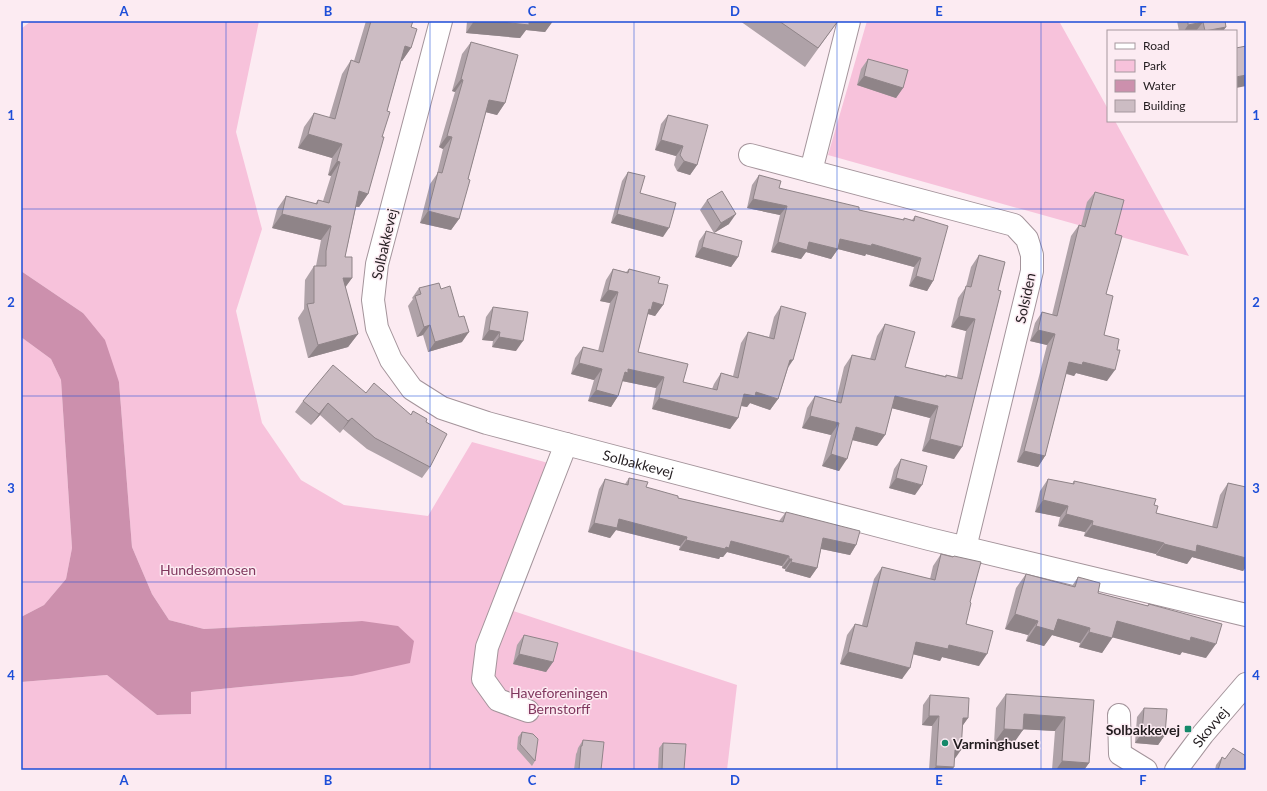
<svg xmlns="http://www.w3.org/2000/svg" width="1267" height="791" font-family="Lato,sans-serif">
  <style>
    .green { fill: #f7c2db }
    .water { fill: #cc90ad }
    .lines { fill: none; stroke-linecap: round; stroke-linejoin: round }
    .minor-casing { stroke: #a4949b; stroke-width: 24 }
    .minor { stroke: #fff; stroke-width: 22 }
    .wall { fill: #afa2a8 }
    .shaded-wall { fill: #8f8488 }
    .building { fill: #ccbcc3; stroke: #8f8488 }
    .grid { fill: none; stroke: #1d4ed8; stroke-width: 1; stroke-opacity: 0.55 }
    .poi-dot { fill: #15896a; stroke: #fcebf2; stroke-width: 1.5 }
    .labels { text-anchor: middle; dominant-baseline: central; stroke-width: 3; stroke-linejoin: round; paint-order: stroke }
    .street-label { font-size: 14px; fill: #221c1f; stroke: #fcebf2 }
    .park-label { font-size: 14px; fill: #80375e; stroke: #fcebf2 }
    .poi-label { font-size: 14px; font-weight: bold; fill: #221c1f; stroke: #fcebf2; text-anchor: end }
    .neatline { fill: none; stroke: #1d4ed8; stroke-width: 1.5 }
    .grid-label { font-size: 13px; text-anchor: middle; font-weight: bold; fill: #1d4ed8 }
  </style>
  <rect width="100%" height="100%" fill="#fcebf2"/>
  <path class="green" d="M31,21h228l-23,111 26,97 -26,82 26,112 39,57 43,25 84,11 44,-74 91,25 -56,142 230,76 -10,85h-706v-88l86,-7 50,40 34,-1v-22l161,-16 10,-55 -158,8 -35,-9 -17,-26 -20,-47 -13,-165 -36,-69 -62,-42v-242z
    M867,21h192l49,88v12h7l74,135 -361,-101z
    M21,337l30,22 10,21 11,168 -6,31 -22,26 -23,12z"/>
  <path class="water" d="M21,271l62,42 22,27 14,42 13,165 20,47 17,26 35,9 158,-8 36,5 16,15 -4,22 -58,13 -161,16v22l-34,1 -50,-40 -86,7v-65l23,-12 22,-26 6,-31 -11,-168 -10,-21 -30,-22z"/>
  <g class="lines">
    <defs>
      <g id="minor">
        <path id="s1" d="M441,21l-64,243 -4,36 4,28 14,32 21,29 30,19 45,15 79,21 363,95 317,76"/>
        <path d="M750,155l264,70 13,14 5,16v16l-67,277"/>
        <path d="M811,171l38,-150"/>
        <path d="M528,711l-30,-11 -15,-21 4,-32 79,-203"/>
        <path d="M1119,715l1,39 26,16"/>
        <path id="s2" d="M1176,770l27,-36 43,-50"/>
      </g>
    </defs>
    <use href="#minor" class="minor-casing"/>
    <use href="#minor" class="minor"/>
  </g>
  <path class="wall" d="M366,21h47l-2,6v21l-9,13h-1l-14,50 -5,26 -14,57 -9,13h-3l-11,50 7,21 -7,9 13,47 -10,13 -40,11 -10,-40 6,-9 1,-29 9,-14h2l5,-26 -49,-12 5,-19 9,-13 29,8 3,-4 5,1 8,-25 -3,-1 4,-17 -34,-10 6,-21 10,-14 15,5 13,-44 9,-14 3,1z
    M467,21h86l-8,11 -19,-2 -6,8 -54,-5z
    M740,21h98l-33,46z
    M1177,21h48l1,6 -3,4h-44z
    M471,42l34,61 -8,12 -11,-3 -18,67 -9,40 -8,11 -31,-7 10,-39 7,-10 6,-25 -4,-2 16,-55 -3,-1 10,-37z
    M868,59l35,29 -7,10 -39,-13 4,-16z
    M668,115l29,50 -7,10 -13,-4 -3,-6 2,-9 -21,-6 6,-26z
    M628,172l12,21 23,44 -52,-14 11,-42z
    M759,175l20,13 80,22 44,10 1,-2 8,2 3,-4 18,65 -6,10 -18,-5 5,-19 -48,-13 -1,2 -27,-7 -7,10 -25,-7 -5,7 -30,-7 9,-37 -33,-7 5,-23z
    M1095,192l20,42 -9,60 -2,41 3,46 -31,-8 -2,3 -8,-2 -21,82 -7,11 -21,-5 30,-117 -17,-4 5,-18 7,-11 10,3 19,-79 8,-11 2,1 6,-24z
    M707,200l22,24 -15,9 -14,-23z
    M706,231l32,26 -7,10 -36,-10 4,-16z
    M979,255l26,7 -51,197 -32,-8 8,-33 -38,-10 -7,27 -8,11 -25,-6 -13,31 -17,-5 9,-31 -29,-7 5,-20 8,-12 21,5 8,-34 8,-12 18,4 7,-23 8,-12 20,43 40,9 1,-1 11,2 9,-46 -15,-4 7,-29 8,-11 5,-20z
    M613,269l13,3 3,-3 29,14 5,22 -8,11 -7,-2 -1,1 -9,37 45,30 29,7 2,-5 7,-11 12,3 8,-33 7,-11 21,5 5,-20 7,-11 12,54 -5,8 -10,31 -8,11 -20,-7 -3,4 -6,-1 -3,12 -8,11 -78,-20 4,-21 -34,-7 -4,15 -7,11 -23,-6 6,-21 -23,-6 4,-16 8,-11 15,4 12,-48 -10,-2 6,-21z
    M419,288l22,1 21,53 -34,10 -5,-17 -6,2 -9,-31 5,-7 -1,-1z
    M493,307l23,44 -24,-4 1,-6 -11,-1 4,-23z
    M366,393l45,22 2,-4 13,11 4,45 -8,11 -55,-29 -24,-20 -3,4 -20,-18 -9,10 -16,-13 8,-11z
    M901,459l14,36 -26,-7 5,-19z
    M629,478l17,9 32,11 101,23 7,-9 70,33 -6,10 -29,-6 -4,19 -7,10 -25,-7v-2l-3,-1v-2l-55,-14 -4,5h-3l-1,2 -40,-9 1,-4 -64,-16 -6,8 -22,-6 11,-43 6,-10 20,5z
    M1048,479l24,5 2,-3 80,24 2,8 56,14 8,-32 8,-12 18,4v80l-3,4 -51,-14 -5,7 -31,-9v-1l-72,-18 1,-4 -27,-6 2,-9 -25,-5 5,-21z
    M941,554l11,3 2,-1 16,46 -4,22 13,42 -37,-9 -2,4 -27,-7 -11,25 -62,-15 7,-29 8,-11 7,1 12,-46 8,-12 48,12 3,-13z
    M1026,574l46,12 6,-9 20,16 49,13 2,-2 57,54 -24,-6 -2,3 -67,-18 -11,16 -23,-6 1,-4 -28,-8 -8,11 -18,-5 2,-6 -23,-6 11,-41z
    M524,635l29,27 -7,10 -33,-8 4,-19z
    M1006,694l88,6 -5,63 -5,7h-32l3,-39 -32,-2 -10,15 -19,-1 2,-35z
    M930,695l38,23 -6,8 -10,44h-23l3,-44 -10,-1 1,-20z
    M1144,708l21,27 -7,10 -23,-2 2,-26z
    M522,732l13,29 -3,5 -15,-17 1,-12z
    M583,740l18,30h-27l2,-16 1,-2 1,-4z
    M663,743l21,27h-26l1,-22z
    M1222,757l3,2 21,11h-31l1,-5z"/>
  <path class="shaded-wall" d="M474,21h79l-8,11 -19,-2 -6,8 -54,-5z
    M1203,22l-7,9h-12l4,-6z
    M1226,27l-3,4h-16z
    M405,46l6,2 -9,13 -6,-2z
    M1246,75v11l-10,2v-11z
    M864,76l39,12 -7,10 -39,-13z
    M461,79l2,1 -8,12 -3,-1z
    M489,100l16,3 -8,12 -16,-4z
    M308,134l34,10 -10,14 -34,-10z
    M447,136l5,1 -9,12 -4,-2z
    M661,140l22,6 -7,10 -21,-6z
    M337,161l3,1 -9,14 -3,-1z
    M684,161l13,4 -7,10 -13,-4z
    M359,191l9,3 -9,13 -9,-2z
    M753,199l34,7 -7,9 -33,-7z
    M428,211l31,8 -8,11 -31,-7z
    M282,214l49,12 -10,14 -49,-12z
    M617,214l52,14 -6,9 -52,-14z
    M736,214l-7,10 -15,9 7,-10z
    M840,239l32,5 49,14 -7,9 -48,-13 -1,2 -31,-8z
    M778,242h31l29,7 -7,10 -25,-7 -5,7 -30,-7z
    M702,247l36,10 -7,10 -36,-10z
    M916,276l17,5 -6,10 -18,-5z
    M343,278h9l-10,14z
    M608,290l10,2 -8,11 -10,-2z
    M653,302l10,3 -8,11 -7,-2 -5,7z
    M959,316l16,3 -9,12 -15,-4z
    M430,325l-7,10 -6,2 7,-10z
    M489,330l11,2 -7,9 -11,-1z
    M1038,330l17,4 -8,11 -17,-4z
    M469,332l-7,10 -34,10 7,-10z
    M358,334l-10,13 -40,11 10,-13z
    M499,337l24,4 -7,10 -24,-4z
    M790,360h3l-8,11z
    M1069,362h14l32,8 -8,11 -31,-8 -2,3 -12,-4z
    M579,363l23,6 -8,11 -23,-6z
    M628,369l36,8 -8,11 -34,-7 3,-9z
    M596,390l22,6 -7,11 -23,-6z
    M756,392l22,7 -8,11 -20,-7 -3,4 -10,-2 7,-11z
    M895,396l43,10 -8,12 -43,-11z
    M659,398l79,20 -8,11 -78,-20z
    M328,403l-8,12 -9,10 8,-11z
    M810,416l29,7 -8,12 -29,-7z
    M352,418l-9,11 -3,4 8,-12z
    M856,427l29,8 -8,11 -29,-7z
    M930,439l32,8 -8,12 -32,-8z
    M1024,451l21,5 -7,11 -21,-5z
    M831,454l16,5 -8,12 -17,-5z
    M896,478l26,7 -7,10 -26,-7z
    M1043,500l25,6 -8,11 -25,-5z
    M1066,514l27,7 -8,11 -27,-6z
    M619,519l68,18 -7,9 -64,-16 -6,8 -22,-6 6,-9z
    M1092,525l72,18 -8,11 -72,-18z
    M823,538l33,7 -6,10 -33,-7z
    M686,540l45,1 58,15 -7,10 -55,-14 -4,5h-3l-1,2 -40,-9z
    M1164,544l33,1 49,13v9l-3,4 -51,-14 -5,7 -31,-9z
    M789,559h3l-7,10 -3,-1z
    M791,562l26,6 -7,10 -25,-7z
    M1015,614l23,7 -10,14 -23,-6z
    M1058,619l32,9 -10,15 -28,-8 -8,11 -18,-5 10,-15z
    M1117,621l74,16 25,7 -10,14 -24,-6 -2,3 -73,-19z
    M1089,632l23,6 -10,15 -23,-6z
    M916,642l33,3 38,9 -8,12 -37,-9 -2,4 -32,-8z
    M848,652l62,16 -8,11 -62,-15z
    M519,654l34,8 -7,10 -33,-8z
    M1024,714l41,3 -10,14 -41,-2z
    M929,716h10l-7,10 -10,-1z
    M963,718h5l-7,10z
    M1004,729l19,1 -10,14 -19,-1z
    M1142,733l23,2 -7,10 -23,-2z
    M955,750h6l-7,10z
    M1062,761l27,2 -5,7h-28z
    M936,766l18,1 -2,3h-19z"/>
  <path class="building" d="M371,21h42l-2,6 6,2 -6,19 -6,-2 -18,65 3,1 -8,25h2l-16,57 -9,-3 -14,66h7v21h-9l15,56 -40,11 -11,-41 7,-1v-37h12v-15l5,-25 -49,-12 4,-18 31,8 1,-4 11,3 11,-41 -3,-1 5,-17 -34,-10 6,-21 21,6 16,-59 8,3z
    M492,21h37v4z
    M779,21h59l-20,27z
    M1188,21h37l1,6 -21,4 -2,-9 -15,3z
    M471,42l47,13 -13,48 -16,-3 -21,79 2,1 -11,39 -31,-8 10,-39 4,1 10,-36 -5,-1 16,-56 -2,-1z
    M1246,46v29l-10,2v-29z
    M868,59l40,11 -5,18 -39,-12z
    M668,115l40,10 -11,40 -13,-4 -4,-6 3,-9 -22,-6z
    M628,172l17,4 -5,17 36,10 -7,25 -52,-14z
    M759,175l22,6 -2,7 80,19v3l45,10v-2l10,3 1,-5 33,10 -15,55 -17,-5 5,-18 -49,-14 -1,2 -31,-7 -2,10 -29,-7 -2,8 -29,-8 9,-36 -34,-7z
    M722,191l14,23 -15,9 -14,-23z
    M1095,192l29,8 -9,34 7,2 -16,58 7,2 -9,39 15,4 -2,11h3l-5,20 -32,-8 -1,3 -13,-3 -24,94 -21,-5 31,-117 -17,-4 4,-18 15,4 22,-91 6,2z
    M706,231l36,10 -4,16 -36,-10z
    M979,255l26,7 -7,28 3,1 -39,156 -32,-8 8,-33 -43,-10 -10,39 -29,-8 -9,32 -16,-5 8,-31 -29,-7 5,-20 26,7 11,-48 23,5 10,-36 30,8 -10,35 41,10v-2l16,4 13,-60 -16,-3 7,-30 5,1z
    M613,269l15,4 1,-4 31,8 -2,6 10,2 -5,20 -10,-3 -2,8 -2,-1 -11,43 50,12 -5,18 34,8 4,-17 17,5 10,-46 26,7 7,-33 25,7 -13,47h-3l-12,39 -22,-7 -1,4 -11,-2 -6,24 -79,-20 5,-21 -36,-8v4l-3,-1 -7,24 -22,-6 6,-21 -23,-6 4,-16 20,5 15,-60 -10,-2z
    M439,283l2,6 9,-3 9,31 5,-1 5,16 -34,10 -5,-17 -6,2 -9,-31 6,-2 -2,-6z
    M493,307l35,5 -5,29 -24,-4 1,-5 -11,-2z
    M333,365l33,28 8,-10 37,32 2,-4 14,8 -1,3 21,12 -17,33 -55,-29 -23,-20 -4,3 -20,-18 -9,11 -16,-13z
    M901,459l26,7 -5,19 -26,-7z
    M629,478l19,4 -2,5 32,9v2l105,24 3,-10 74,19 -4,14 -33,-7 -6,30 -26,-6 1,-3h-3v-3l-58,-15 -2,7 -3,-1 -1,2 -39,-9 1,-3 -68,-18 -2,9 -23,-5 11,-44 23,6z
    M1048,479l26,5v-3l82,18 -2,6 4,1 -2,7 61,15 11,-45 18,4v71l-49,-13 -1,7 -32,-8v-1l-72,-18 1,-4 -27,-7 2,-8 -25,-6z
    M941,554l12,3 1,-1 27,6 -11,40 1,1 -5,21 27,7 -6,23 -38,-9 -1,4 -32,-7 -6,26 -62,-16 7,-28 12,3 15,-60 53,13z
    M1026,574l49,13 3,-10 22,6 -2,10 50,13 1,-2 73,20 -6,20 -25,-7 -1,4 -73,-20 -5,17 -23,-6 1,-4 -32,-9 -4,12 -18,-5 2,-5 -23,-7z
    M524,635l34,8 -5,19 -34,-8z
    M1006,694l88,6 -5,63 -27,-2 3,-44 -41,-3 -1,16 -19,-1z
    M930,695l39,3 -1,20h-5l-2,32h-6l-1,17 -18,-1 3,-50h-10z
    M1144,708l23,1 -2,26 -23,-2z
    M522,732l11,2 5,5 -3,22 -15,-17z
    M583,740l21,2 -3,28h-22l2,-24h1z
    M663,743l23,1 -2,26h-22z
    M1233,748l13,8v14h-28l4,-13 3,2z"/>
  <path class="grid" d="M226,21v749M430,21v749M634,21v749M837,21v749M1041,21v749M21,209h1225M21,396h1225M21,582h1225"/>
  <g class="poi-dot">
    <rect x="1184" y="725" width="8" height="8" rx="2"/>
    <circle cx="945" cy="743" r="4"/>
  </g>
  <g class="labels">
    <g class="street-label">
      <text transform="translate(384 244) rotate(-77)">Solbakkevej</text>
      <text transform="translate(1025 298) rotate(-78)">Solsiden</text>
      <text stroke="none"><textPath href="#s1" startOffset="626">Solbakkevej</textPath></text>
      <text stroke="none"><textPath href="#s2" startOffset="55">Skovvej</textPath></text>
    </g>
    <g class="park-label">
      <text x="208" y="569">Hundesømosen</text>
      <text x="559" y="692">Haveforeningen<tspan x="559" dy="16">Bernstorff</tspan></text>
    </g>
    <g class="poi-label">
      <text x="1180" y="729">Solbakkevej</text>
      <text x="953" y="743" text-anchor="start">Varminghuset</text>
    </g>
  </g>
  <rect width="1267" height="791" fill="none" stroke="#fcebf2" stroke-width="44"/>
  <rect x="1107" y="30" width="130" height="92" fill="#fcebf2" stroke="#a5989e"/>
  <rect x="1115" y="43" width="20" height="6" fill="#ffffff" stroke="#a5989e"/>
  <text x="1143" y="50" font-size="12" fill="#221c1f">Road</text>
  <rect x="1115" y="60" width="20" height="12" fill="#f7c2db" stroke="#a5989e"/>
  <text x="1143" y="70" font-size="12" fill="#221c1f">Park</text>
  <rect x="1115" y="80" width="20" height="12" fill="#cc90ad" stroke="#a5989e"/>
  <text x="1143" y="90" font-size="12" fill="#221c1f">Water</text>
  <rect x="1115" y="100" width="20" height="12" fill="#ccbcc3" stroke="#a5989e"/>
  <text x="1143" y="110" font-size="12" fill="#221c1f">Building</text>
  <rect x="22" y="22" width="1223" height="747" class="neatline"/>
  <g class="grid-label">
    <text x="124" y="16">A</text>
    <text x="328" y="16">B</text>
    <text x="532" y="16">C</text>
    <text x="735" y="16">D</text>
    <text x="939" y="16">E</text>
    <text x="1143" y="16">F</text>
    <text x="11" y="120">1</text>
    <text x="1256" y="120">1</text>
    <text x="11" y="307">2</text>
    <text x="1256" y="307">2</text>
    <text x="11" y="493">3</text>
    <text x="1256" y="493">3</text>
    <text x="11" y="680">4</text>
    <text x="1256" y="680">4</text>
    <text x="124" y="785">A</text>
    <text x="328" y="785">B</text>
    <text x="532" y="785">C</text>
    <text x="735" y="785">D</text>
    <text x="939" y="785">E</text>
    <text x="1143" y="785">F</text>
  </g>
</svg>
